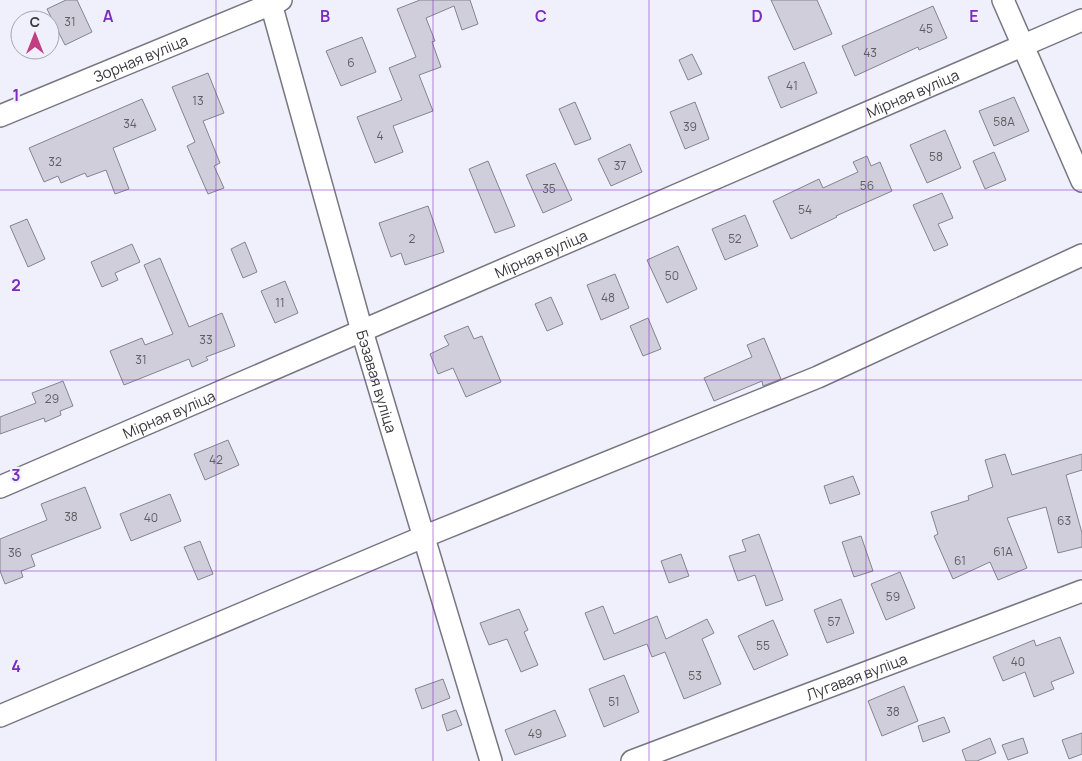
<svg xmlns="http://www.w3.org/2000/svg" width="1082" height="761" font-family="Manrope,sans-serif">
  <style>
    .building { fill: #cfceda; stroke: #84848f }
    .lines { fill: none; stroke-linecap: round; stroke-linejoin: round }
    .minor-casing { stroke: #777781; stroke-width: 24 }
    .minor { stroke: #fff; stroke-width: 21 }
    .grid { fill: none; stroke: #7b2cbf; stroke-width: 1; stroke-opacity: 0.55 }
    .labels { text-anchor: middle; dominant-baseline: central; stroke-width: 4.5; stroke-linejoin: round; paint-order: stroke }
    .number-label { font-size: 12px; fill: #5e5e64 }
    .street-label { font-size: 15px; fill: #38383d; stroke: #f0effc }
    .grid-label { font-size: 16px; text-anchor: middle; font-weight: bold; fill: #7b2cbf; stroke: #f0effc; stroke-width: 4.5; stroke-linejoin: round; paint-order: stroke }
  </style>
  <rect width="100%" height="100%" fill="#f0effc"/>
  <path class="building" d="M66,0h11l15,32 -27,13 -18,-36z
    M420,0h50l8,24 -16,6 -8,-24 -28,12 9,23 -3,1 9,25 -22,8 14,36 -40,15 10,26 -28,11 -18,-46 45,-17 -13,-32 27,-11 -19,-48z
    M771,0h46l15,34 -38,16z
    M933,6l14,32 -28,12 -1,-3 -63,29 -13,-30z
    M362,37l14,35 -35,14 -15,-35z
    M692,54l10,20 -14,6 -9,-20z
    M804,62l13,31 -36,15 -13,-31z
    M208,73l16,40 -21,8 17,42 -6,3 10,22 -16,6 -21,-48 8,-4 -23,-55z
    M1014,97l15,34 -35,15 -15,-35z
    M142,99l14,31 -43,18 16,41 -14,5 -9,-24 -19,7 -2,-4 -24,10 -3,-7 -14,6 -15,-34z
    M575,102l16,37 -16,6 -16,-36z
    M695,102l14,37 -24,10 -15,-37z
    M945,130l16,38 -34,15 -17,-38z
    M630,144l12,28 -31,14 -13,-27z
    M994,152l12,28 -21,9 -12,-28z
    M867,156l4,10 9,-4 12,29 -56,25 1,1 -46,22 -18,-38 46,-22 4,9 35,-16 -5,-10z
    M488,161l27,65 -20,7 -26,-64z
    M555,163l17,37 -29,13 -17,-38z
    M942,193l11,25 -15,6 10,21 -14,6 -21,-46z
    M428,206l16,46 -39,13 -4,-12 -10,4 -12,-34z
    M745,215l13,31 -33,14 -13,-31z
    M27,219l18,40 -17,8 -18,-41z
    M245,242l12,30 -14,6 -12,-29z
    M132,244l8,18 -25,11 3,7 -16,7 -11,-25z
    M678,246l19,43 -30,14 -20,-43z
    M160,258l29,69 33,-14 13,33 -29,11 2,3 -16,7 -3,-8 -65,26 -14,-34 32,-13 3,7 28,-11 -29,-69z
    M615,274l14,34 -28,12 -14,-35z
    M285,281l13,32 -23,10 -14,-32z
    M551,297l12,27 -16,7 -12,-27z
    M648,318l13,31 -18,7 -13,-30z
    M468,326l6,13 8,-3 19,46 -35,15 -13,-29 -15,6 -8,-20 19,-9 -5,-9z
    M764,338l17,41 -18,7 -1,-5 -48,20 -10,-23 48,-21 -5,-12z
    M63,381l10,25 -13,5 1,4 -16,7 -1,-4 -44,16v-17l36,-14 -4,-10z
    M228,440l11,25 -34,15 -11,-26z
    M1005,454l7,21 70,-21v16l-16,5 16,58v14l-24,6 -12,-46 -39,11 20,50 -29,12 -8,-18 -37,17 -19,-43 4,-2 -7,-22 38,-12 -1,-4 25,-9 -8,-27z
    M853,476l7,18 -30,10 -6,-18z
    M85,487l16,41 -70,27 4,11 -14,5 2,6 -18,7 -5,-13v-32l47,-19 -6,-16z
    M170,494l11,27 -50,20 -11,-27z
    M759,534l24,66 -17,6 -11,-31 -17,6 -9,-25 17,-5 -4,-11z
    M861,536l12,35 -19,6 -12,-35z
    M200,541l13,33 -15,6 -14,-33z
    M681,554l8,22 -20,7 -8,-22z
    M900,572l15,36 -29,12 -15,-36z
    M841,599l13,34 -27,10 -13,-33z
    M603,606l11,28 43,-18 9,23 41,-20 7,14 -12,6 19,45 -37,15 -19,-47 -13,5 -5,-13 -43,16 -19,-47z
    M519,609l9,21 -4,2 14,33 -17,7 -14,-33 -18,6 -9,-22z
    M773,620l15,35 -34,15 -16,-34z
    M1060,637l14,36 -23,9 3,7 -20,8 -9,-25 -22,9 -10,-24 41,-17 2,6z
    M624,675l15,37 -35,15 -15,-38z
    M443,679l7,19 -28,11 -7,-20z
    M904,686l14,35 -36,15 -14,-35z
    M456,710l6,15 -15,6 -5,-16z
    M555,710l11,26 -51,19 -10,-25z
    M944,717l6,15 -27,10 -5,-16z
    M1082,733v21l-13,5 -7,-19z
    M990,738l6,15 -19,8h-11l-4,-11z
    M1023,738l5,15 -20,7 -6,-15z"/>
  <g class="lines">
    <defs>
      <g id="minor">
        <path id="s1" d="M270,0l92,331 129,430"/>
        <path d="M1003,0l79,181"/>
        <path id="s2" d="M0,116l281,-116"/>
        <path id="s3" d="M0,487l1082,-467"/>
        <path d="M0,716l423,-179 395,-160 264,-122"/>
        <path id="s4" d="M632,761l450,-170"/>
      </g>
    </defs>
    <use href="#minor" class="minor-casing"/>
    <use href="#minor" class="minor"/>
  </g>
  <path class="grid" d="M216,0v761M433,0v761M649,0v761M866,0v761M0,190h1082M0,380h1082M0,571h1082"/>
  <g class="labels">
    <g class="number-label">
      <text x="70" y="21">31</text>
      <text x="926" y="28">45</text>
      <text x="870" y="52">43</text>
      <text x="351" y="62">6</text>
      <text x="792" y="85">41</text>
      <text x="198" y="100">13</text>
      <text x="1004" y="121">58А</text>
      <text x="130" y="123">34</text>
      <text x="690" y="126">39</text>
      <text x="380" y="135">4</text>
      <text x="936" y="156">58</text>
      <text x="55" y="161">32</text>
      <text x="620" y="165">37</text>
      <text x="867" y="185">56</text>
      <text x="549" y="188">35</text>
      <text x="805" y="209">54</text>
      <text x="412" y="238">2</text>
      <text x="735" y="238">52</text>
      <text x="672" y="275">50</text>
      <text x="608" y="297">48</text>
      <text x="280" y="302">11</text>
      <text x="206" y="339">33</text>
      <text x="141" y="359">31</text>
      <text x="52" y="398">29</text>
      <text x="216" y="459">42</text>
      <text x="71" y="516">38</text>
      <text x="151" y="517">40</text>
      <text x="1064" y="520">63</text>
      <text x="1003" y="551">61А</text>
      <text x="15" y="552">36</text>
      <text x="960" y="560">61</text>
      <text x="893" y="596">59</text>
      <text x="834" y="621">57</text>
      <text x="763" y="645">55</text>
      <text x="1018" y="661">40</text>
      <text x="695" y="675">53</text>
      <text x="614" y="701">51</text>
      <text x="893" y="711">38</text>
      <text x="535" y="733">49</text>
    </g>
    <g class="street-label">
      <text stroke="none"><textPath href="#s2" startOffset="152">Зорная вуліца</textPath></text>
      <text stroke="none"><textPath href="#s3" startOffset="994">Мірная вуліца</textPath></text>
      <text stroke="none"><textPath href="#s3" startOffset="589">Мірная вуліца</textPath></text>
      <text stroke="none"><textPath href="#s1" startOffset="396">Бэзавая вуліца</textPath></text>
      <text stroke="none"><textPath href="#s3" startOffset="184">Мірная вуліца</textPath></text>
      <text stroke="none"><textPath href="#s4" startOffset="240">Лугавая вуліца</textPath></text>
    </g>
  </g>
  <g class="grid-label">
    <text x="108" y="22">A</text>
    <text x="325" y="22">B</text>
    <text x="541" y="22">C</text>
    <text x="757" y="22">D</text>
    <text x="974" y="22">E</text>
    <text x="16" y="101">1</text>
    <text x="16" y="291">2</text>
    <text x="16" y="481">3</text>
    <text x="16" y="672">4</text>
  </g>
  <g transform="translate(35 35)"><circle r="24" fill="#f0effc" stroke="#a6a6b0"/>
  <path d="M0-4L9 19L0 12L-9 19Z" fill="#c23e81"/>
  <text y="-8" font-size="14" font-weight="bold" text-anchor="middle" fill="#38383d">С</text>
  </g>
</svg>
